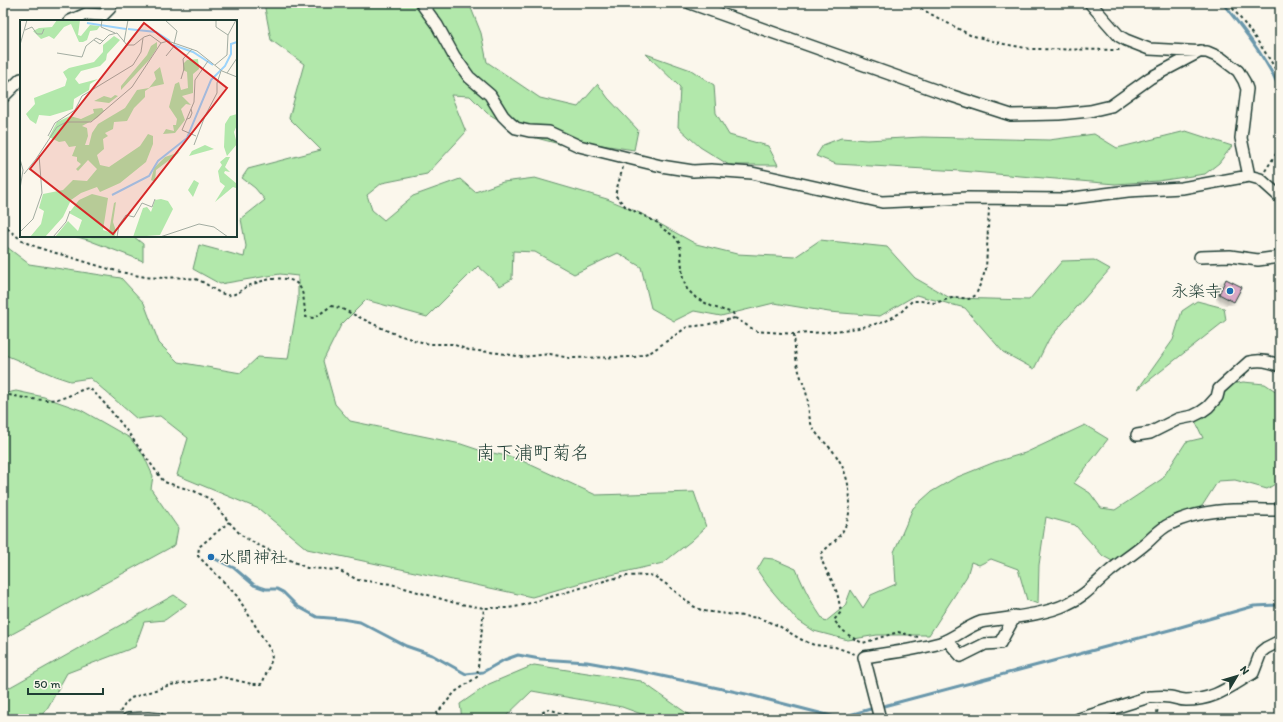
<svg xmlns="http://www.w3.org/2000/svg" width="1283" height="722" font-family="Itim,'Klee One',sans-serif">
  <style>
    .green { fill: #b2e8ab; stroke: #689270 }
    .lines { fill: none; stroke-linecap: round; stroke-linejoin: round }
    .stream { stroke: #6997ab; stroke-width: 3 }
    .building { fill: #daa8c5; stroke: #1f3d34; filter: url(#shadow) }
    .minor-casing { stroke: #1f3d34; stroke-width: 14 }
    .path { stroke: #1f3d34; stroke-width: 2; stroke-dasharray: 3 3; stroke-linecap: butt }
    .minor { stroke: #fbf7ec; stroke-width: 11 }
    .poi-dot { fill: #1f6fb2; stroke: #fbf7ec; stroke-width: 1.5 }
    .labels { text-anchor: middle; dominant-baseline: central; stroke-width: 3; stroke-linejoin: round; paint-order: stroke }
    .poi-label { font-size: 17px; fill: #1f3d34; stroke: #fbf7ec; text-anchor: end }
    .quarter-label { font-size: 19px; fill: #1f3d34; stroke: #fbf7ec }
    .inset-river { fill: none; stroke: #9bd3fb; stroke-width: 2 }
    .inset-road { fill: none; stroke: #a3ada2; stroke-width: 1 }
    .view { fill: #d62828; fill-opacity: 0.15; stroke: #d62828; stroke-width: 2 }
    .inset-edge { fill: none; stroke: #1f3d34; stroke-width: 2 }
  </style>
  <defs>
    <filter id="shadow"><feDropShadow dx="-3.5" dy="3.5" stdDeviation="2" flood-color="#0004"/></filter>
  </defs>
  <rect width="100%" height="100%" fill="#fbf7ec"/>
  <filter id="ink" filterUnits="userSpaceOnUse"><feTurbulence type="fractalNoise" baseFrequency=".025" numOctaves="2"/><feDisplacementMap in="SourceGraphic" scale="8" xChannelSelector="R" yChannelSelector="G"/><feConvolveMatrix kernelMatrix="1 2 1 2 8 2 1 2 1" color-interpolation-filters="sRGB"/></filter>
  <g filter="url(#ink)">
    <path class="green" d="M264,3h205l12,30 6,29 53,36 38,9 20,-23 10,14 30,32 -4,20 -51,-8 -16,4 -42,-11 -38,-22 -17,-17 -19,-1 15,37 -39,42 -45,9 -15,12 5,15 12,10 29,-24 47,-17 15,13 28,-10 32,-4 72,21 33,14 56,31 41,10 58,3 25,-17 67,7 28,31 35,20 79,2 33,-39 32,-1 16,9 -61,70 -15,30 -31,-17 -38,-44 -49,-13 -36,21 -51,-4 -55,-9 -53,13 -27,-5 -20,10 -23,-13 -10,-41 -23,-14 -44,21 -39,-22 -22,-1 -1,28 -12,7 -22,-20 -51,51 -61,-17 -25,25 -18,36 12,43 15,17 111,23 18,6 37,8 80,37 98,-3 12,35 -15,14 -28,22 -69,16 -62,18 -225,-48 -48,-40 -82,-34 11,-37 -28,-22 -23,3 -47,-41 -20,3 -15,-5 -52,-22v-110l26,20 92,14 23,25 15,40 19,19 63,11 17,-16 30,2 10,-59v-24l-18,-2 -60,10 -27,-15 6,-24 45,12 2,-11 -5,-27 24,-19 -10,-12 -13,-10 6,-9 73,-19 -32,-32 15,-54 -33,-24z
      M646,54l45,16 23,15 2,28 13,22 39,11 10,19h-49l-29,-18 -22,-20 2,-40z
      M1186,131l46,15 -13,17 -14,11 -47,7 -43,3 -154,-13 -125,-7 -20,-8 7,-11 18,-7 26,2 55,-3 127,3 45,-6 23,14z
      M74,236h59l10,8v17l-55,-21z
      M1197,301l27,7 2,12 -88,69 35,-49 9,-29z
      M1243,382l22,2 15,10v87l-13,8 -32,-9 -17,1 -16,25 -43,19 -45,37 -11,-6 -28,-31 -29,-8 -7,48 -1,39 -11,-4 -9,-31 -27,-10 -12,6 -8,-3 -4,14 -38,59h-52l-29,5 -34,-9 -18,-12 -28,-33 -11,-16 7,-12 9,1 23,10c8,19 17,37 29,53l20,-16 6,-16 12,18 8,-13 25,-11 -2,-32 19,-44 18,-16 24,-14 40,-16 30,-9 60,-28 23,14 -34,44 16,10 11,15 14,2 47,-31 24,-37 17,-4 -8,-17v-10l12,-11 21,-15z
      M16,391l28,6 37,13 49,28 14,18 9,20 -2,13 27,39 -3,17 -172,94v-245z
      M174,595l13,9 -22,16 -21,2 -9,25 -68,26 -19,34 -9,12h-36v-28z
      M534,665l107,16 54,38h-40l-33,-12 -90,-16 -29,28h-41l-2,-15 29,-20z"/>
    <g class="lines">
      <path class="stream" d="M1223,3c21,28 43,54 57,86
        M211,557l23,11 20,17 12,4h11l6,3 14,14 20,11 25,2 18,3 46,24 26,9 34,19 17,-2 21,-12 14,-5 22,4 47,3 56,10 103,22 93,24 35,-10
        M880,707l297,-79 77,-22 26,-1"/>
    </g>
    <path class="building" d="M1226,279l16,8 -8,15 -15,-8z"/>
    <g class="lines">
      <defs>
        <path id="minor" d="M421,3l16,22 17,31 15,21 21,18 13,21 7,7 6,5 13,3 20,1 30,14 82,20 32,5 18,-1 41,3 130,29 85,-4 98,1 63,-8 54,-3 67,-12
          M690,3l256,91 65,21 48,-1 31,-3 21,-5 39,-28 51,-27
          M1090,3l29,33 7,4 23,9 58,3 14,6 17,13 6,10 3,8 -6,49 8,38 11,3 20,18
          M70,21l16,-7 17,1 7,-7 2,-5
          M3,97l18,-18
          M1200,257l30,-1 28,4 22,-3
          M1137,435l13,-2 28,-14 15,-3 8,-4 7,-5 9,-10 2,-8 30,-27c11,-3 21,-1 31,4
          M947,640l14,16 24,-12 15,-1 15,-27
          M128,719l20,-1 11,1
          M880,719l-16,-62c25,-4 51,-7 76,-14 15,-5 26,-16 41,-21 25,-4 64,-7 86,-18 17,-7 29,-21 43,-33 11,-9 23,-17 34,-26 9,-7 15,-16 26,-21 34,-17 73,-14 110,-14
          M1079,719l70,-22c7,0 14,-1 21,0 6,1 10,3 16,3 29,0 43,-13 67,-27l8,-21 5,-4 14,-7"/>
      </defs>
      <use href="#minor" class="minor-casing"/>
      <path class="path" d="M910,3l60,32 34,9 27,5 90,1
        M1229,3c18,25 38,48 51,75
        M1280,146l-2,5 2,13
        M623,167l-8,28 11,12 32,16 5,6 11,7 6,8 3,36 4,9 9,9 17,9 20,6 2,5 21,13 38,3 32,-2 32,-4 26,-6 16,-9 12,-12h9l14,2 20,-6 14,2 7,-4 10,-26 3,-61
        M1265,171l13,-20
        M3,224c7,7 15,14 24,19 13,6 29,10 43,14 25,8 50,16 76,20 16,2 33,-1 49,2 12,3 20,14 32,16 8,1 13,-4 19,-8 13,-6 33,-12 47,-6 13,6 10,24 13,36l8,1 17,-12 9,2 50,24 27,9 13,3h22l17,6 30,3 23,4 28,-3 19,4 66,-1 16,-5 36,-25 18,-2 30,-7
        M794,334c1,11 1,23 4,33 2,10 7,19 9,29 2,10 1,21 5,30 5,11 17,19 23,28 15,20 22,59 5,81 -5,7 -13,12 -19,19 1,12 7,18 12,29 5,10 6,19 8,29l-7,8c8,11 17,18 29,23l35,-11 20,5
        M3,394c19,3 40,9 59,4 9,-2 17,-8 26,-10l5,3 13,14 18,22 40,55 30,9 16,8 19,23 12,13 15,9 51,24 31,2 20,10 33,4 64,19 29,5h24l12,-2 91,-27 16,-3 22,-1 5,1 12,8 27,22 10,5 56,7 20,8 21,13 14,6 21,2 20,7
        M120,712l6,-9 5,-5 39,-13 52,-8 30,7h10l10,-25 -1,-8 -34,-55 -16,-17 -23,-23 1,-9 30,-25
        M432,719l23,-27 22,-15 7,-69
        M532,719l16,-10 33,10
        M564,719l1,-4
        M1156,719l2,-12"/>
      <use href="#minor" class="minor"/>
    </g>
  </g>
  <g class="poi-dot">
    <circle cx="1230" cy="291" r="4"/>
    <circle cx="211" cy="557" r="4"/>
  </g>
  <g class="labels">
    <g class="poi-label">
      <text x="1222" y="291">永楽寺</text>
      <text x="219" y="557" text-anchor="start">水間神社</text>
    </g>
    <g class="quarter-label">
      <text x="533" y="452">南下浦町菊名</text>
    </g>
  </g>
  <g transform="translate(20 20)">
    <rect width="217" height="217" fill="#fbf7ec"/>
    <path d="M37,0h23l-2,15 3,1 9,-11 10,1 -3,4 -7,1 -3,9 -4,2h-4l-8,-18 -7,3 -10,12 -5,-3 -8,3 -8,-8 6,-3 13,-1zM94,16l6,4 -13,14 -1,6 -6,6 -19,5 -6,8 4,5 19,-5 -8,5 -1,6 -15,9 -1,10 -23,7 -11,-1 -3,9 -6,-4 -4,-6 9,-10 -1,-6 31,-12 2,-7 -4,-7 6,-4 25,-6 9,-10v-7zM137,22v6l-7,11 -29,31v-4l26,-31 4,-9zM178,39l1,10 -6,5v19l-11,3 9,9 -5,-1 -5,5 4,11 -10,13 -12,1 3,-5 8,2 -1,-6h3l1,-6 -8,-12 6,-23 4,-2 2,8 7,-2 -1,-16 -4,-2v-6l4,-4zM140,47l4,17 -13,3 -6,4v6l-11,11 -7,13 -13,1 -1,7 -8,4 3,3 -5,3 1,10 -7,6 3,10 9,2 31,-21 8,-12 5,2v8l-7,18 -26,21 -20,9 -3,-5 -16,6 -10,7 -8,17 -18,20h-15l11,-13 3,-13 -5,-3 4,-14 20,-4 10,-10 14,1 10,-12 -9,-9 -10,11 -2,-2 5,-5 -4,-3v-4l-5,-1 4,-10 -7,1 -4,-6 -6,1 -10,-5 8,-15 13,-6 11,3 13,-6 -1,-4 9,-1 2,3 -7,7 -15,8 5,2 1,8 -3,9h4l3,-12 6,-9 27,-16 12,-18 12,-2 7,-9 -2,-7zM95,75l3,1 -9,7 -15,-2 10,-5 7,2zM217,94v11l-3,7 3,12 -10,12 -3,-9 1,-23 5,-8zM185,125l9,4 -25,7 3,-5zM160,132l-24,18 -1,12 -4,-2 3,-12 11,-11zM206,137h4l-5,10 5,5 -5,-1 -1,2 13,11v10l-1,-6 -3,-1 -18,15 10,-16 -5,-4 -2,-11 4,-6 -2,-3zM174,160l5,3 -6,14 -5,-7zM72,174l16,4 -5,32 6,2 5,-29 2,-1 -3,20 3,9 -1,6h-60l13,-16 10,10 4,-11 -13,-7 10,-13zM141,179l7,2 5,8 -13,26 -27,2 10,-29 4,-1 4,5 4,-12z" fill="#b2e8ab"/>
    <path class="inset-river" d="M67,3l39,6M108,9l28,3 14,9M153,25l20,7 20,13M92,175l37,-19 9,-15 29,-23 24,-58 14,-14 6,-12v-10l6,-2"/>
    <path class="inset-road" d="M82,0l-1,7 14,6M145,0l12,11 -3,13M196,0v7l12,8M5,10l7,-3 5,7h5l2,-5M74,20l6,4 9,-9 8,-2 10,12h7l10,-8 6,-2 11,8 7,-2 29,10 25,20 15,6M104,22l4,-22M0,25l7,-25M37,33l25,4 4,-11 10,-8 7,3M146,36l9,-11M195,45l12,-10 1,-20 8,-15M207,53l10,-15M161,59l3,-10 -1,-10 9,-10M167,99l3,-1 2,-5 -1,-4M28,116l7,-13 20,-13 7,-14 51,-31 8,-13 2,-14M176,116l-14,-6 12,-28 1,-22 13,-19M174,125l11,-29 12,-23v-10l4,-12M0,139l3,11 -3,19M4,154l12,-15 21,-32 9,-5h25l41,-35 29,-44M0,212l13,-13 9,-26 -3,-38M33,217l13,-15 4,-11M97,217l2,-12 7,-10 8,2 8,-14 10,4 3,-8M140,217l39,-13 15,3 14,10"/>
    <path class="view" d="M124,3l83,65 -114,146 -83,-65z"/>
    <rect width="217" height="217" class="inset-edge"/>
  </g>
  <rect width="1283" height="722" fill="none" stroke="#fbf7ec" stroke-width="16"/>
  <rect x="8" y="8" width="1267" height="706" fill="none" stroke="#1f3d34" stroke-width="1.5" filter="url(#ink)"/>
  <g transform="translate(1237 676) rotate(52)" stroke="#fbf7ec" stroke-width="3" paint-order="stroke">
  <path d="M0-3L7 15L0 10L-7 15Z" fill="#1f3d34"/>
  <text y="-6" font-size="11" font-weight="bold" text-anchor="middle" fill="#1f3d34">N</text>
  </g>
  <path d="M28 688v6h75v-6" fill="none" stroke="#1f3d34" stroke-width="2"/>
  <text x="34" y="688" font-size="12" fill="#1f3d34" stroke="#fbf7ec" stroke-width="3" paint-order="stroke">50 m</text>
</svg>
